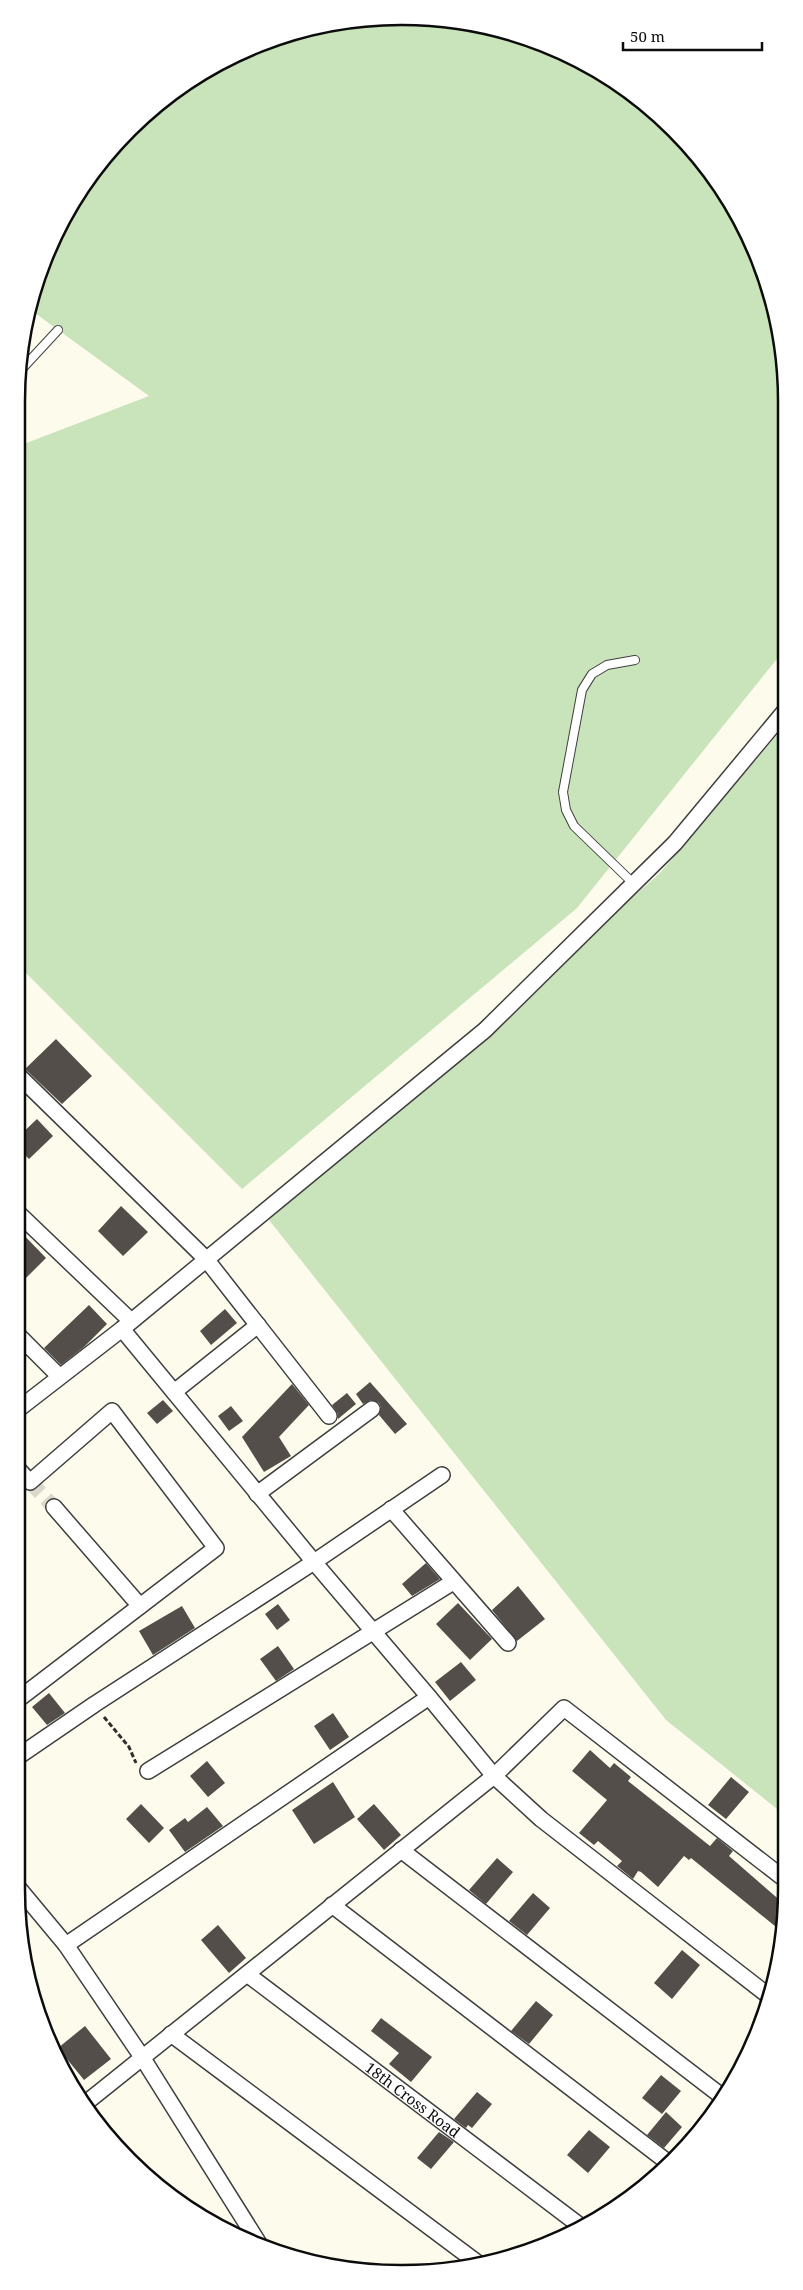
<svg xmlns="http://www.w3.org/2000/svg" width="803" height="2290" font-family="'Noto Serif',serif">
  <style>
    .green { fill: #c9e3ba }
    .building { fill: #534e49 }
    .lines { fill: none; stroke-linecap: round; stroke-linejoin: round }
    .street-tunnel { stroke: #d9d8ca; stroke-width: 15; stroke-dasharray: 15 8; stroke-linecap: butt }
    .lane-casing { stroke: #3f3f3f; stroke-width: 10 }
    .street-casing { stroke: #3f3f3f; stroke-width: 18 }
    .path { stroke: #2e2e2e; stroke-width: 3; stroke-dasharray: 5 2.5; stroke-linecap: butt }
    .lane { stroke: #fff; stroke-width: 8 }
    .street { stroke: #fff; stroke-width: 15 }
    .labels { text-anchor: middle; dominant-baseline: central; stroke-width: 5; stroke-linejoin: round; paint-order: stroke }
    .street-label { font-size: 15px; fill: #0c0c0c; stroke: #fff }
    .rim { fill: none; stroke: #0c0c0c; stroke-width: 2.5 }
  </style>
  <rect width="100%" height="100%" fill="#fdfcec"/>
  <path class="green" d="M426,17l75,12 93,39 97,79 56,84 36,120 1,299 -207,258 -335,281 -226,-226v-516l133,-51 -121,-88 1,-6c9,-23 16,-49 27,-71 58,-113 169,-193 294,-211 25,-4 52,-2 76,-3z
    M784,727l3,1090 -121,-97 -397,-500 391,-347z"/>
  <path class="building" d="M56,1039l36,37 -30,28 -37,-35z
    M37,1119l16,17 -24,23 -13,-13v-7z
    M121,1206l27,26 -25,24 -25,-25z
    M16,1227l30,31 -20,20 -10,-10z
    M89,1305l18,19 -23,23 -23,18 -17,-17z
    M225,1309l12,14 -26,22 -11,-14z
    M370,1382l37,42 -12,10 -16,-19 2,-7 -2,-5 -8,-3 -8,4 -7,-10z
    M292,1384l17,21 -30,32 12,19 -27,16 -22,-35z
    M347,1393l9,11 -18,15v-5l-6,-9z
    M163,1400l10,11 -16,13 -10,-11z
    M231,1406l12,15 -14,10 -11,-15z
    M426,1563l14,16 -28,17 -10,-12z
    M518,1586l27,33 -28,22 -25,-31z
    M458,1603l34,36 -22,21 -34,-36z
    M278,1604l12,16 -13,10 -12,-16z
    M182,1606l13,22 -42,27 -14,-24z
    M278,1646l16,23 -18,12 -16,-22z
    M461,1662l15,18 -26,21 -15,-19z
    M49,1693l16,20 -18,12 -15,-18z
    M333,1713l16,24 -19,13 -16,-24z
    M590,1750l20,18 4,-5 17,14 -3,4 82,65 7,-8 16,13 -4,5 54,47 1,3 -3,25 -90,-73 -2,2 -5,-4 -26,31 -17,-15 -3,-1 -5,8 -16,-13 5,-5 -24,-20 -4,4 -15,-12 28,-33 -35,-29z
    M207,1761l18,22 -17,14 -18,-21z
    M731,1777l18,15 -23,27 -18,-14z
    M333,1782l22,35 -41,27 -22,-34z
    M141,1804l23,24 -15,15 -23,-24z
    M374,1804l27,31 -17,15 -27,-31z
    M207,1807l16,19 -38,26 -16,-22 16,-12 3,4z
    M497,1858l16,14 -27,32 -17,-14z
    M533,1893l17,15 -23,27 -18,-14z
    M218,1925l28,33 -17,15 -28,-33z
    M682,1950l18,15 -28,34 -18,-16z
    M536,2001l17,14 -24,29 -18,-13z
    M381,2018l51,39 -21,25 -22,-18 10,-11 -28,-22z
    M85,2026l26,33 -27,21 -26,-32z
    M661,2075l20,16 -19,23 -20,-16z
    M477,2092l15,12 -20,24 -4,-3 -2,3 -12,-9z
    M666,2112l16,15 -18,21 -17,-13z
    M589,2130l21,17 -22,26 -21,-18z
    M439,2132l15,10 -23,27 -14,-11z"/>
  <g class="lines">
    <path class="street-tunnel" d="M30,1482l24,25"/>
    <defs>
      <path id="lane" d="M20,371l38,-41
        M634,884l-60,-58 -8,-16 -3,-18 19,-102 10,-16 15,-9 28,-5"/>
      <g id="street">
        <path d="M16,1073l190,186 123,157"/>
        <path d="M16,1211l115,110"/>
        <path d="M16,1333l43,43"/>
        <path d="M174,1392l84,-67"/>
        <path d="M16,1411l106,-82 363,-299 190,-187 109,-131"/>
        <path d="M16,1467l14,15 82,-71 104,137 -200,153"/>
        <path d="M257,1494l115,-85"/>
        <path d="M54,1507l86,99"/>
        <path d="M391,1509l117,134"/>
        <path d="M16,1758l79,-54 219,-142 128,-87"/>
        <path d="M148,1771l305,-189"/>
        <path d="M401,1850l323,248"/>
        <path d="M16,1885l50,60 76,112 116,185"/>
        <path d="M332,1905l338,259"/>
        <path d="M66,1945l363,-248"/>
        <path id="s1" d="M247,1974l332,251"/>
        <path d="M770,1997l-229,-178 -47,-43 70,-68 223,173"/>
        <path d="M171,2034l308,230"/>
        <path d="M87,2102l407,-326 -65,-79 -115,-135 -192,-233"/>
      </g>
    </defs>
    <use href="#lane" class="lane-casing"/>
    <use href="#street" class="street-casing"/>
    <path class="path" d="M104,1717l25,30 7,16"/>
    <use href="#lane" class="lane"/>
    <use href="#street" class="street"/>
  </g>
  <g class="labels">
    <g class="street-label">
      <text stroke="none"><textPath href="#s1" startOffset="208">18th Cross Road</textPath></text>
    </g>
  </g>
  <path d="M0 0H803V2290H0ZM401 25H402A376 376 0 0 1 778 401V1889A376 376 0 0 1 402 2265H401A376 376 0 0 1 25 1889V401A376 376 0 0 1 401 25Z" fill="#fff" fill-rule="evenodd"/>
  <path class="rim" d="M401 25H402A376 376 0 0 1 778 401V1889A376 376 0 0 1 402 2265H401A376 376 0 0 1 25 1889V401A376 376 0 0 1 401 25Z"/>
  <path d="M623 42v8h139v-8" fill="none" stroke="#0c0c0c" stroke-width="2.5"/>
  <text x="630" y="42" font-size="15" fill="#0c0c0c" stroke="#ffffff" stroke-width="4" paint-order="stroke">50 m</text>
</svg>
